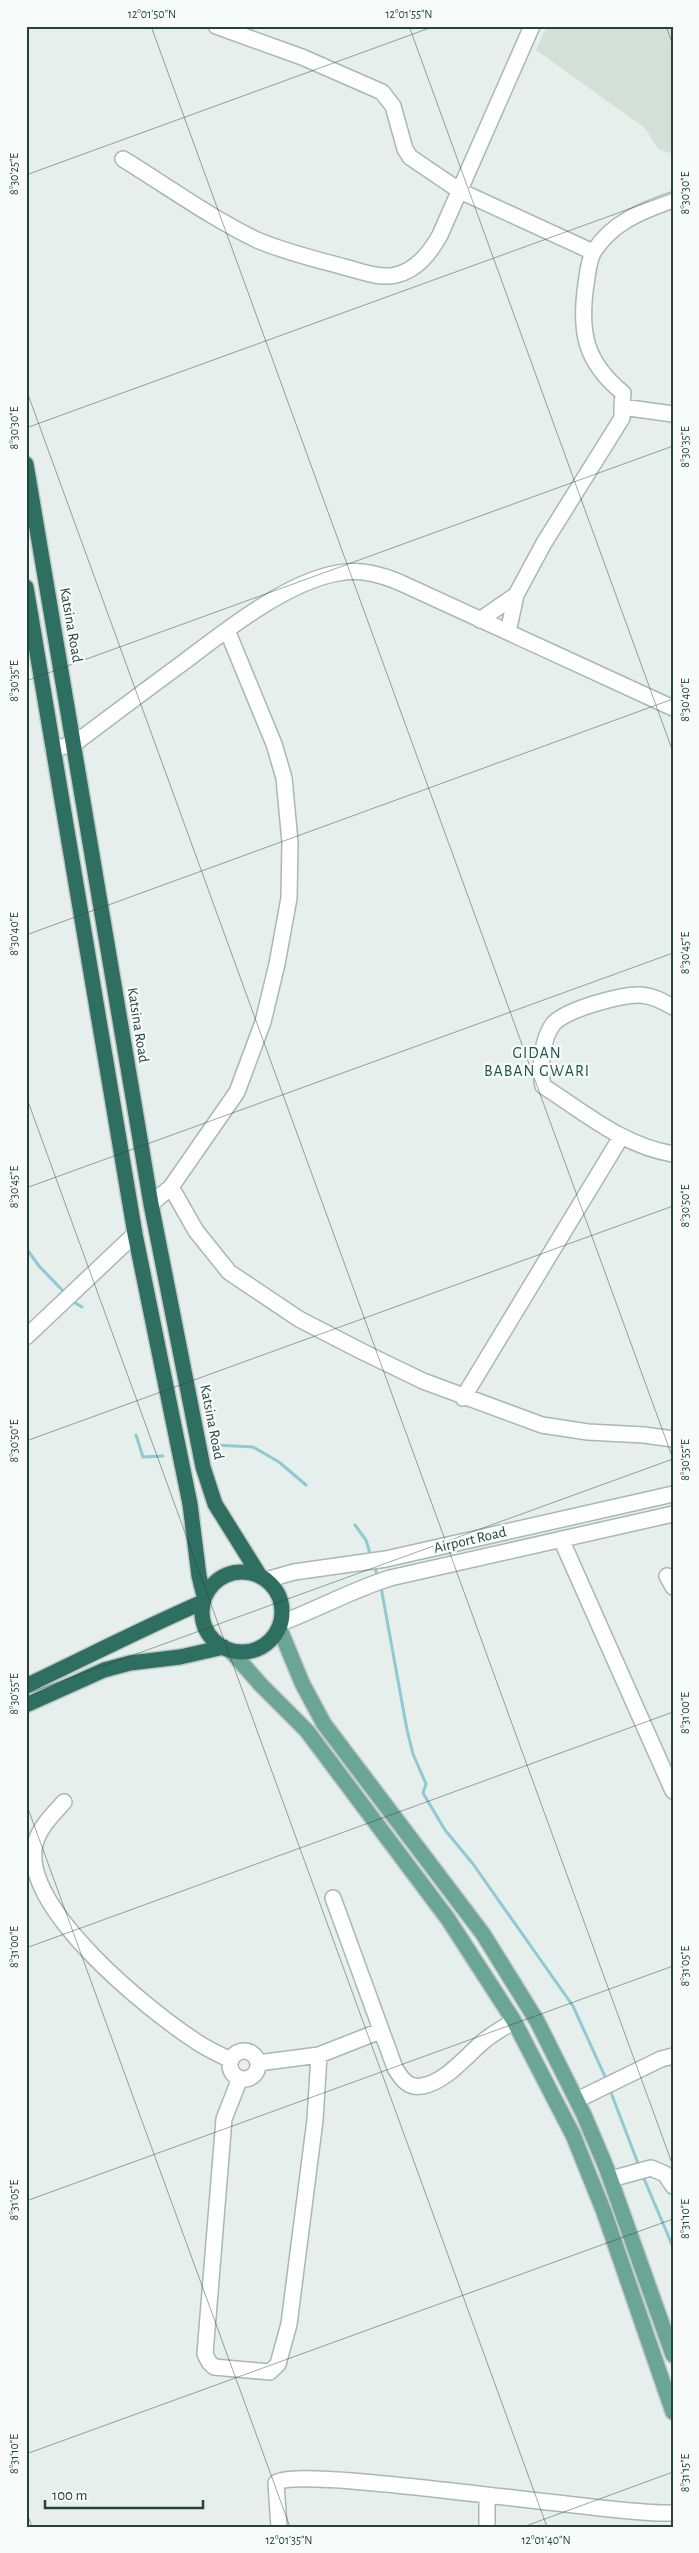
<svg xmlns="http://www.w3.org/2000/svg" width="699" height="2553" font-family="'Alegreya Sans',sans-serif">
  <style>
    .built { fill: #d4dfda }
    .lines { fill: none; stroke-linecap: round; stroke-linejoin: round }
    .stream { stroke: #8ec9d4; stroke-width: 3 }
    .minor-casing { stroke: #a8b8b2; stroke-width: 18 }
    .major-casing { stroke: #c2cac8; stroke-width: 18 }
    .highway-casing { stroke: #c2cac8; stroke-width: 18 }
    .minor { stroke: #fff; stroke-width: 15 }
    .major { stroke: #6aa596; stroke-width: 15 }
    .highway { stroke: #2f6f62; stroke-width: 15 }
    .ticks { fill: none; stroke: #24423a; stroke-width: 1; stroke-opacity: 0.45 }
    .labels { text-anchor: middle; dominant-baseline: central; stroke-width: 4.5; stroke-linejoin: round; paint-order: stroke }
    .street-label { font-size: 15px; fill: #24423a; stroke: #f7fbf9 }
    .neighbourhood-label { font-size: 16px; letter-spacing: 1px; fill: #1f5548; stroke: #f7fbf9 }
    .neatline { fill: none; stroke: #24423a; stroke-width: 2 }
    .ticks-label { font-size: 12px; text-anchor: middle; fill: #24423a }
  </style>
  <rect width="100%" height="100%" fill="#e6efeb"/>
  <path class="built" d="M547,26h126v128l-15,-5 -13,-21 -109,-78z"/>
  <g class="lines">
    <path class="stream" d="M26,1248l13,18 27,28
      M72,1301l10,6
      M136,1435l7,22 20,-1
      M215,1445l38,2 26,15 27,23
      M355,1525l11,15 5,17
      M374,1565l4,13
      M381,1587l26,143 6,24 13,30 -3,9 22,37 28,34 100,142 34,75
      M610,2090l29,76
      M642,2174l31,73"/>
    <defs>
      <path id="minor" d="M216,26l86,31 80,35 11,14 12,43 5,8 50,34 133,61
        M123,159c44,27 88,59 134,81 28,12 58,19 87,27 17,4 35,12 52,8 21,-5 34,-22 44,-40l92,-209
        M673,200c-31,11 -60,22 -79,51 -6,10 -6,22 -8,33 -7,48 -1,78 37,109l-1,14 51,7
        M480,620l36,-25
        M508,632l8,-37 28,-52 78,-125v-11
        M53,749l21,-5c36,-27 73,-55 110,-82 41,-31 102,-80 154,-89 23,-4 42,1 63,10l272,125
        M673,1007c-11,-6 -20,-11 -32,-12 -19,-1 -73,14 -87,28 -12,14 -15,46 -11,63 41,26 80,60 130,68
        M171,1187l25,44 33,41 70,47 64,33 60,29 119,44 46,7 56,3 29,4
        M151,1204l20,-17 66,-95 26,-70 14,-58 12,-66 1,-56 -6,-64 -10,-34 -47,-114
        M26,1337l109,-103
        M463,1398l158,-261
        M561,1539l112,252
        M667,1576l6,11
        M266,1580l28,-8 92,-13 287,-65
        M281,1623c37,-14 71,-33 109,-45l283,-64
        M64,1802c-13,14 -28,29 -30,48 -7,62 113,159 160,190 11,8 24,14 37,20
        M333,1898l62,170c6,10 13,21 27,18 24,-4 45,-31 63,-46 9,-7 20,-13 29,-19
        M230 2065a14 14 0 1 1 28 0a14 14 0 1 1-28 0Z
        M258,2063l61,-8 61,-24
        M240,2078l-16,41 -19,235 4,8 5,5 56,5 8,-8 11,-40 26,-204 4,-65
        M577,2100l84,-41 12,-3
        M611,2179l40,-11 14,6 8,12
        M279,2527l-3,-44c20,-19 342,33 397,30
        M487,2527v-31"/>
      <path id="major" d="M279,1627l23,56 22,41 159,210 54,87 47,94 22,52 67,188
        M231,1651l30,34 46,46 141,188 66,102 59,114 31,77 69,200"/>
      <path id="highway" d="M26,464l125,740 52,263 12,37 45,72
        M26,587l109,647 55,270 9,72 5,20
        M202 1612a40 40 0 1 1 80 0a40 40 0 1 1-80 0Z
        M26,1686c59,-28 117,-58 177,-84
        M26,1705l78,-35 26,-7 50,-6 44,-10"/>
    </defs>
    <use href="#minor" class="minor-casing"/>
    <use href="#major" class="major-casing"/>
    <use href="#highway" class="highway-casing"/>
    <use href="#minor" class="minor"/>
    <use href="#major" class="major"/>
    <use href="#highway" class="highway"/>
  </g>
  <path class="ticks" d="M151,26l522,1433M409,26l264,726M666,26l7,19M26,175l409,-149M26,389l647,1777M26,428l647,-235M26,681l647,-235M26,935l647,-236M26,1096l521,1431M26,1188l647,-235M26,1441l647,-235M26,1694l647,-235M26,1803l264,724M26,1948l647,-236M26,2201l647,-235M26,2454l647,-235M26,2510l6,17M523,2527l150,-55"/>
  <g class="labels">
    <g class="street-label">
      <text transform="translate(71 625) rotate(80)">Katsina Road</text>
      <text transform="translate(138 1025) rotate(81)">Katsina Road</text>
      <text transform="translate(212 1422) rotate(79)">Katsina Road</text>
      <text transform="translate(470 1540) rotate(-13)">Airport Road</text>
    </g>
    <g class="neighbourhood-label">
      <text x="537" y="1053">GIDAN<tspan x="537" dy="18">BABAN GWARI</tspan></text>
    </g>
  </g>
  <rect width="699" height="2553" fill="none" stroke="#f7fbf9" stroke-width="55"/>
  <path d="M45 2500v8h158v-8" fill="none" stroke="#24423a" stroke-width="2.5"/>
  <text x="52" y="2500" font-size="15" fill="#24423a" stroke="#f7fbf9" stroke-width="4" paint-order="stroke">100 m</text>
  <rect x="28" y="28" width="644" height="2498" class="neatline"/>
  <g class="ticks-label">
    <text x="152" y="18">12°01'50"N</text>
    <text x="409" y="18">12°01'55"N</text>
    <text transform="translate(14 174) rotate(-90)" y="4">8°30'25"E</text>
    <text transform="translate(685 193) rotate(-90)" y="4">8°30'30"E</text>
    <text transform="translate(14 428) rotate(-90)" y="4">8°30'30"E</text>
    <text transform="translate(685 447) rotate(-90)" y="4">8°30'35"E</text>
    <text transform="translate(14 681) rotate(-90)" y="4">8°30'35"E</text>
    <text transform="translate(685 700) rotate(-90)" y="4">8°30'40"E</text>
    <text transform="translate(14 934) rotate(-90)" y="4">8°30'40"E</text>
    <text transform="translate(685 953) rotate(-90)" y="4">8°30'45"E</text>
    <text transform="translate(14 1187) rotate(-90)" y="4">8°30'45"E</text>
    <text transform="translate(685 1206) rotate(-90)" y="4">8°30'50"E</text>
    <text transform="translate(14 1441) rotate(-90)" y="4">8°30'50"E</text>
    <text transform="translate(685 1460) rotate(-90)" y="4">8°30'55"E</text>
    <text transform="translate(14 1694) rotate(-90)" y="4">8°30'55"E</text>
    <text transform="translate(685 1713) rotate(-90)" y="4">8°31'00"E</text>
    <text transform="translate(14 1947) rotate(-90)" y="4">8°31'00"E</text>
    <text transform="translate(685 1966) rotate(-90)" y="4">8°31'05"E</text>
    <text transform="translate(14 2200) rotate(-90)" y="4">8°31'05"E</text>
    <text transform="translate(685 2219) rotate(-90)" y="4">8°31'10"E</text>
    <text transform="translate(14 2454) rotate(-90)" y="4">8°31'10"E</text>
    <text transform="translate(685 2473) rotate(-90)" y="4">8°31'15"E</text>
    <text x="289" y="2544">12°01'35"N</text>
    <text x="546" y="2544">12°01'40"N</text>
  </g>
</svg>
